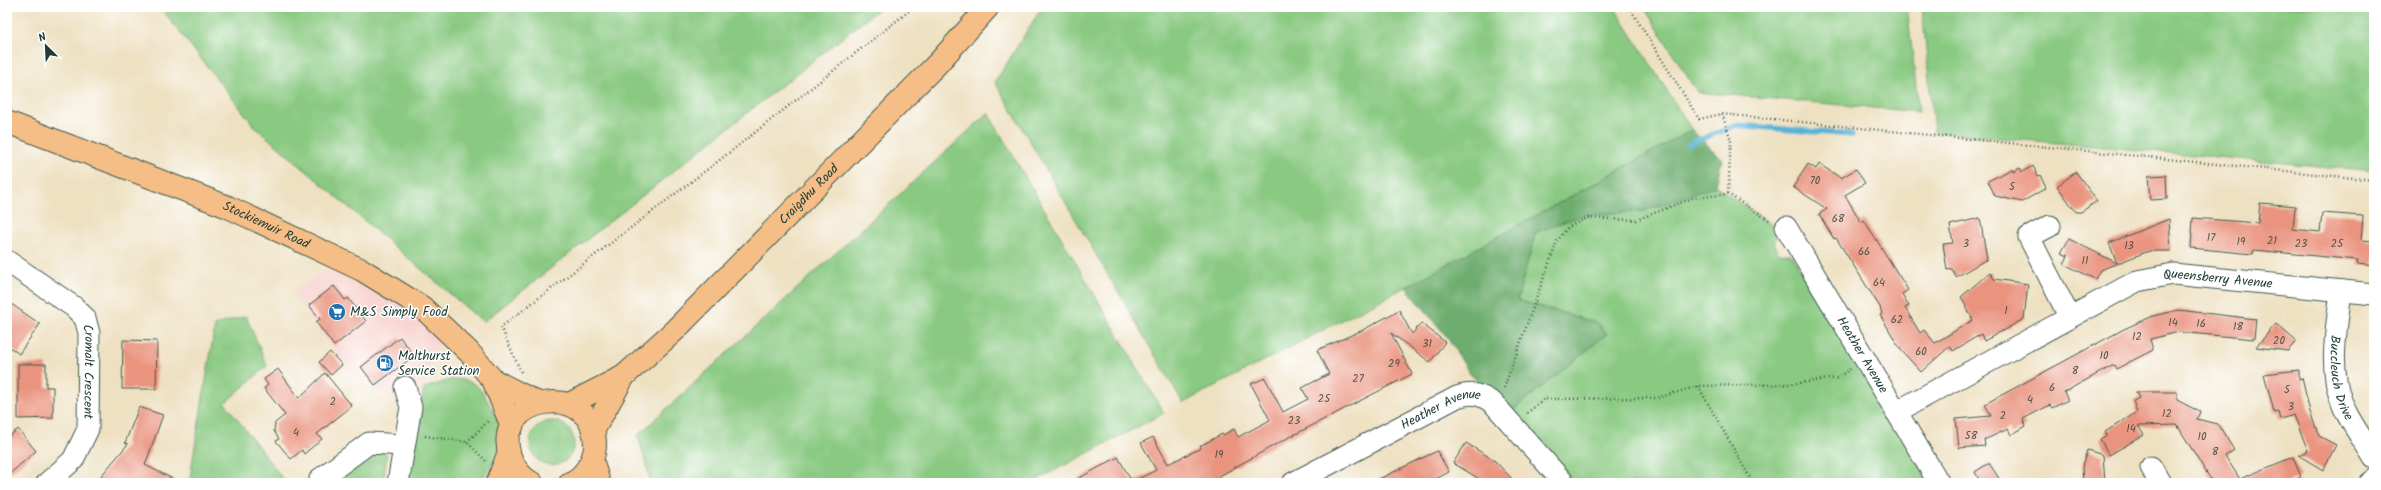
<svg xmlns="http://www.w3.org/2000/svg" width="2381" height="490" font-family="Kalam,sans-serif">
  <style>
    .built { fill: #f7d0cb }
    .green { fill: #89c981; stroke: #54835a }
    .forest { fill: #6ead6f; stroke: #467552 }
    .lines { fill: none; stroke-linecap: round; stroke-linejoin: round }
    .stream { stroke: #58b2d6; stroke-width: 5.5 }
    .building { fill: #ea9480 }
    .minor-casing { stroke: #3e5649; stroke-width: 23 }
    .major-casing { stroke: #3e5649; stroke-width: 24 }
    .path { stroke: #3e5649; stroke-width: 2.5; stroke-dasharray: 1 3; stroke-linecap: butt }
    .minor { stroke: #fff; stroke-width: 21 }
    .major { stroke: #f6be87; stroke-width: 22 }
    .labels { text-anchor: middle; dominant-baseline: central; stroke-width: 3; stroke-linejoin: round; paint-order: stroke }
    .number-label { font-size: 11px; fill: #525347 }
    .street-label { font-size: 13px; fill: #1f3d34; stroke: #fff }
    .poi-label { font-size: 13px; fill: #1f3d34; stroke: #fff; text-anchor: start }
  </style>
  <rect width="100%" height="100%" fill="#fff"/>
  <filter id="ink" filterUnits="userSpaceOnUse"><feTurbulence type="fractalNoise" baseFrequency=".025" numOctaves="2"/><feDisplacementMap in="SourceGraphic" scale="8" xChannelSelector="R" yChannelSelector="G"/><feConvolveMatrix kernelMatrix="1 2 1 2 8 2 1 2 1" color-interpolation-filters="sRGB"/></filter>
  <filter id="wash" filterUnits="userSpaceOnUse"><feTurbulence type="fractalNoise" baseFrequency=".012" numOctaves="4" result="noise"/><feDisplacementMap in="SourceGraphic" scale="16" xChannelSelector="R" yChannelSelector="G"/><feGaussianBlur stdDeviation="0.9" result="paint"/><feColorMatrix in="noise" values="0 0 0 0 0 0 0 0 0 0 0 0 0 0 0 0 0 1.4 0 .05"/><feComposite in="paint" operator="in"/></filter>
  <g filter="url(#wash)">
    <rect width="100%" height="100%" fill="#eee1c2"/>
    <path class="built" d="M329,268l60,27 52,43 -17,50 -19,20 -52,-34 -42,-54 -19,-30z"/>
    <path class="green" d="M160,7h721l-398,315 -227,-194z
      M1042,7h572l78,123 -286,157 -223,116 -188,-321z
      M1644,7h263l12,105 -222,-20z
      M1922,7h452v164l-440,-39z
      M988,113l176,300 -133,70h-380l-13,-48z
      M1716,186l59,41 3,8 -5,9 6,10h12l139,229h-356l-63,-71 96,-78 -9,-11 -81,-23 19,-68 47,-17 60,-4z
      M246,316l21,50 -42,37 61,80h-97l26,-158z
      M453,379c20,1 27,7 36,24 19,32 13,53 -11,80h-71l17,-95z
      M530 443a22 22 0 1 1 44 0a22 22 0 1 1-44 0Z
      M373,451l14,3 -4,29h-42c0,-15 21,-24 32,-32z"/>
    <path class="forest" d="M1692,130l30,29 -6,27 -73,25 -60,4 -47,17 -19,68 81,23 9,11 -96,78 -41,-38 -23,-37 -41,-50z"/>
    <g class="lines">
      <path class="stream" d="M1689,144l47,-19 116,10"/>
    </g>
    <g id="blocks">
      <path class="building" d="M1808,164l8,5 3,-5 22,14 15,-9 9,14 -20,12 16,27 3,-2 44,70 -6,4 7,12 -4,2 15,25 4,-3 11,13 38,-23 -12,-23 29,-25 4,7 34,5 -4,35 -40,22 -3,-7 -28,17 -3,-5 -29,26 -20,-22 -21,-35 2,-1 -2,-7 -44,-69 -2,1 -15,-25 8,-5 -34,-22z
        M2033,166l5,10 2,-1 6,13 -24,14 -27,-6 -7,-15 24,-12 1,3 7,-4 2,4z
        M2076,172l21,29 -16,11h-5l-19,-26z
        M2166,175l1,24 -17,1 -2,-24z
        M2260,203l35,3 -2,23 27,3 2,-19 41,3 -2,24 13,1v25l-17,-2 1,-4 -104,-10 -1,4 -62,-6 2,-30 65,5z
        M1980,218l7,41 -31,18 -4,-8 -5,1 -4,-26 10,-1 -3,-18z
        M2169,219l2,32h-22l-49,19 -5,9 -31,-15 4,-8 -7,-3 8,-14 48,24 -8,-20z
        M334,286l11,14 3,-2 18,23 -32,25 -18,-24 4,-3 -11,-14z
        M7,301l33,23 -21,30 -12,-9z
        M1399,310l13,24 9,-11 24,19 -15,20 -39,-29 21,41 -132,68 -73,41h-137l48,-26 14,25 24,-12 -15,-27 12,-6 15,27 33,-16 -1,-2 22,-12 1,1 11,-6 4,8 32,-17 -19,-36 14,-6 18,34 25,-13 -6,-11 27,-14 -12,-24 46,-20z
        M2178,310l78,9 -2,20 -75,-7 -29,7 3,11 -37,19 -2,-4 -50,27 4,8 -16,8 -2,-3 -27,14 3,7 -15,9 -3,-6 -24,11 1,6 -26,2 -3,-29 35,-3 -6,-12 139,-75 29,-13z
        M2276,324l20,17 -8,10 -32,-4z
        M400,337l14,19 -39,29 -14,-18z
        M123,340l34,1 -1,48h-34z
        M330,352l12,13 -11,10 -12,-13z
        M18,364h28v23h7v31l-35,1z
        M278,369l21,29 26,-25 27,33 -35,28 5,5 -18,15 -2,-4 -11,9 -15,-18 3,-2 -5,-8 1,-8 10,-8 -21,-27 4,-3 -4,-6z
        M2299,370v9l3,-1 8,34 9,24 17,9 -13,25 -25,-15 10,-4 -14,-36 -14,4 -2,-8 -4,1 -4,-16 -6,-22z
        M2136,392h41v8l23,12 -3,7 21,5 16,26 -9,6 15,23 53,-22 8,20 -15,6h-73l-36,-58 -39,1 6,9 -35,20 -9,-16 7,-4 -2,-3 32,-20 -4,-11 6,-3z
        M139,407l24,8 -18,50 36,18h-86l33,-39 -3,-1z
        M18,429l18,22 -29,25v-38z
        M1466,443l28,17 22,23h-30l-33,-20z
        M2087,450l16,5 2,28h-22l-1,-16z
        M1437,451l12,21 -21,11h-57z
        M1989,463l13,20h-21l-6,-11z"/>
    </g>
  </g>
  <g filter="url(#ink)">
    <use href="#blocks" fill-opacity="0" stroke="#3e5649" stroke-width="1"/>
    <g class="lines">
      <defs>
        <g id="minor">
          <path d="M2050,226l-21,11 40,79"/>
          <path id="s1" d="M1786,227l153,256"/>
          <path id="s2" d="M7,261l67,46 11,11 4,15 -1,96 -15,31 -26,23"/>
          <path id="s3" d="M2341,291c-4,36 -13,76 1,112 7,19 22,37 32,55"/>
          <path id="s4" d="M1896,412l241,-131 36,-7 201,20"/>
          <path d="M2151,467l9,16"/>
          <path d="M320,479l49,-36 35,2"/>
          <path d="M398,483l13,-76 -6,-20"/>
          <path id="s5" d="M1293,483l164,-86c16,-5 23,-3 36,6l71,80"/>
          <path d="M2370,483l4,-3"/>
        </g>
        <g id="major">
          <path id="s6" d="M7,122l221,85 134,63 60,37 47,45 24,28 19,47"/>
          <path d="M493,380l45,23"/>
          <path id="s7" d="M569,404l55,-28 49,-44 266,-270 49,-55"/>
          <path d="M593,431l31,-55"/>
          <path d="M592,459l7,24"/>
          <path d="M497,483l12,-31"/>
          <path d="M532,483c-11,-6 -18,-15 -22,-27 -20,-60 87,-79 85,-9 -1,14 -12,31 -25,36"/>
        </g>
      </defs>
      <use href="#minor" class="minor-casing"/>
      <use href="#major" class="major-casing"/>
      <path class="path" d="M1629,7l70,112 23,-5 652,66
        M1722,114l9,26 -3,54
        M521,372l-20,-45 233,-178 180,-142
        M1698,386l55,97
        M1504,388l53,-147 11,-14 19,-9 49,2 57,-22 35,-4 41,26
        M1527,413l17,-14 113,-1 41,-12 93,-2 46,-6 13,-9
        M425,436l42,6 19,19
        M467,442l21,-21"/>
      <use href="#minor" class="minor"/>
      <use href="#major" class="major"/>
    </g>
  </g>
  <defs>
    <symbol id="supermarket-disc" viewBox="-11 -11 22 22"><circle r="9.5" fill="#1f6fb2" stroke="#fff"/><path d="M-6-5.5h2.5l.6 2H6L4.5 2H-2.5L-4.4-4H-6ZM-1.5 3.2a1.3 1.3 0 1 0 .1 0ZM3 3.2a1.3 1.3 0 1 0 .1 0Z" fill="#fff"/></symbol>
    <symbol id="fuel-disc" viewBox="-11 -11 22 22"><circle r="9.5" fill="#1f6fb2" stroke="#fff"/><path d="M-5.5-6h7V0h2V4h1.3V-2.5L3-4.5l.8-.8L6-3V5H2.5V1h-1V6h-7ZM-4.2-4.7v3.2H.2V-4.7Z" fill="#fff"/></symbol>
  </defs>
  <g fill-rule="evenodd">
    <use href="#supermarket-disc" x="327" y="302" width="20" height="20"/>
    <use href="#fuel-disc" x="375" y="353" width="20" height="20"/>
  </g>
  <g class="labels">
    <g class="number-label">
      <text x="1815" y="181">70</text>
      <text x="2012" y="187">5</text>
      <text x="1838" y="219">68</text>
      <text x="2211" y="238">17</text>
      <text x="2272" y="241">21</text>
      <text x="2241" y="242">19</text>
      <text x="1966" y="244">3</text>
      <text x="2301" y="244">23</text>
      <text x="2337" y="244">25</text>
      <text x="2129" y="246">13</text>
      <text x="1864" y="252">66</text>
      <text x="2085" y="261">11</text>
      <text x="1879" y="283">64</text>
      <text x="2006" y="311">1</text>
      <text x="1897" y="320">62</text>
      <text x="2173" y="323">14</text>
      <text x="2201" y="324">16</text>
      <text x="2238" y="327">18</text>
      <text x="2137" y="337">12</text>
      <text x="2279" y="341">20</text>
      <text x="1427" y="344">31</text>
      <text x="1921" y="352">60</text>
      <text x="2104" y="356">10</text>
      <text x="1394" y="364">29</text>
      <text x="2075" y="371">8</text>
      <text x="1358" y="379">27</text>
      <text x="2052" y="388">6</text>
      <text x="2287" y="390">5</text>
      <text x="1324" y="399">25</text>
      <text x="2030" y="400">4</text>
      <text x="333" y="402">2</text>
      <text x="2291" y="407">3</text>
      <text x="2167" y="414">12</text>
      <text x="2003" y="416">2</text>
      <text x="1294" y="421">23</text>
      <text x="2131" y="429">14</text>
      <text x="296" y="433">4</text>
      <text x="1971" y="436">58</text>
      <text x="2202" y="437">10</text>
      <text x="2215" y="452">8</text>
      <text x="1219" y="455">19</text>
    </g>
    <g class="street-label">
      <text stroke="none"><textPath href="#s7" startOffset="321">Craigdhu Road</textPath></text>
      <text stroke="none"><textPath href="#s6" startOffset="279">Stockiemuir Road</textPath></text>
      <text stroke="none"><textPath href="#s4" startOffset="356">Queensberry Avenue</textPath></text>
      <text stroke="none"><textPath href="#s1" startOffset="149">Heather Avenue</textPath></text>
      <text stroke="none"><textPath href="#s2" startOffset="151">Cromalt Crescent</textPath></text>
      <text stroke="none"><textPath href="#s3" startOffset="88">Buccleuch Drive</textPath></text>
      <text stroke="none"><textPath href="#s5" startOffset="166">Heather Avenue</textPath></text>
    </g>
    <g class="poi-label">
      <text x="350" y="312">M&amp;S Simply Food</text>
      <text x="398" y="356">Malthurst<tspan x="398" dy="15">Service Station</tspan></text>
    </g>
  </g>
  <rect width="2381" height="490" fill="none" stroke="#fff" stroke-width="24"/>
  <g transform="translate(46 46) rotate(336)" stroke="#ffffff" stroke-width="3" paint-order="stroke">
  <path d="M0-3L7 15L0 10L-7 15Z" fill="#1f3d34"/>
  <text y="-6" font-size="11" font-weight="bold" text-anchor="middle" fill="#1f3d34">N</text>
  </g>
</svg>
